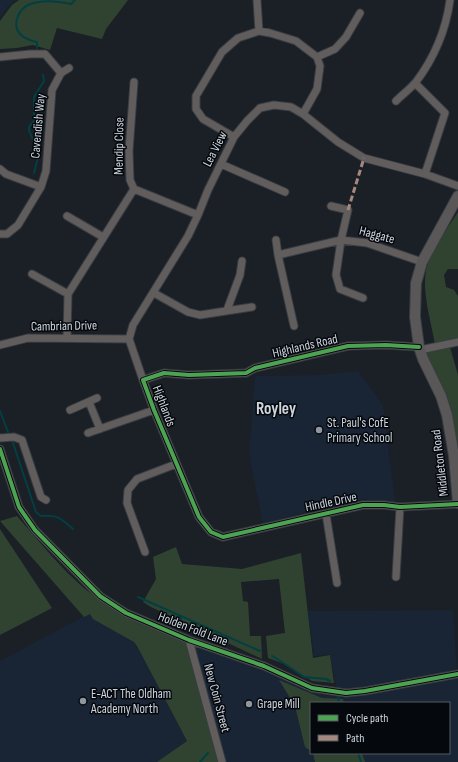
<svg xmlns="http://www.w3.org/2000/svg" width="458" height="762" font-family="'Sofia Sans Condensed',sans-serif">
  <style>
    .built { fill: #192535; fill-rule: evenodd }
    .green { fill: #304330 }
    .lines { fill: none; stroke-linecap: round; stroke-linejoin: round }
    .stream { stroke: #023f43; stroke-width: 2 }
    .street-casing { stroke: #383d42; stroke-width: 9 }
    .secondary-casing { stroke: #383d42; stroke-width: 12 }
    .street { stroke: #625d5d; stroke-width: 7 }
    .secondary { stroke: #5a5758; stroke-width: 10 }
    .quiet { stroke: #a5887d; stroke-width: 3; stroke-dasharray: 6 3; stroke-linecap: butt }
    .cycleway-casing { stroke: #05080d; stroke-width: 6 }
    .cycleway { stroke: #4ca352; stroke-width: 4 }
    .poi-dot { fill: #8f969d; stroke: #05080d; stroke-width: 1.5 }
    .labels { text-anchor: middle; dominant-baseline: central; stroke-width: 3; stroke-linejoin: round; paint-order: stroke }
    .street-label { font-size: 13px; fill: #ced5dd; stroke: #05080d }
    .poi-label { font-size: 13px; fill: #ced5dd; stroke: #05080d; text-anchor: start }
    .district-label { font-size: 17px; font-weight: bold; fill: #ced5dd; stroke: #05080d }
  </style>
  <rect width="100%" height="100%" fill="#1a2026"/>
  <path class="built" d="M0,0h16l-8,6 -8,11z
    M358,371l25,34 12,98 -32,-4 -100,24 -14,-68 6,-79 64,-1z
    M453,610l5,78v74h-239l-31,-121 73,28 61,26 16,1 -8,-42 -16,2 -6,-45zM311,703h138v50h-138z
    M90,613l44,29 3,4 50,95 -30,21h-157v-101z"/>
  <path class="green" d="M19,0h109l-22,29 -4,10 -45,-11 -7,22 -17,-5 -16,3 -17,1v-28l12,-16z
    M458,212v57h-10l-4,6 2,12 8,3 4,6v43l-23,5c-4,-22 -13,-51 -9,-73 3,-19 22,-43 32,-59z
    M450,347l8,28v72l-34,-96z
    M17,516c24,27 54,66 85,85l86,40 31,121h-62l30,-21 -50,-95 -3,-4 -41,-23 -3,-5 -6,3 -84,-96z
    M0,529l52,79 -52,27z
    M176,547l6,17 60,5 59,-16 12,105 17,-3 4,28 -22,-2 -30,-18 -14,-5 -2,-22 19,-3 -6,-54 -38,3 2,19 5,1 2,34h11l1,23 -111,-52 -8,-5 13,-23 -3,-22z
    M279,680l43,18 21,1 1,4h-33v48l-6,-4 -10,-41z
    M313,753h49l3,9h-50z"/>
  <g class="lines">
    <path class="stream" d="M37,48v-6c-5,-1 -13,-4 -17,-8 -8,-9 -2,-24 8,-29 12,-5 29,-4 43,-1l4,-4
      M34,173l4,-16 -2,-12 -7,-14v-4l5,-6v-24l10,-16 -1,-6
      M0,411l8,21
      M13,443l23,69 5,4c18,-1 19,2 32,13
      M138,597l122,54
      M180,616l3,12
      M272,656l7,4 25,17 22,2 4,2
      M338,698l1,5
      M358,753l3,9
      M200,762l8,-9"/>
    <defs>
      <path id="street" d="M257,0l2,31
        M0,57l30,-3h15l16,19 -9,17 -6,81 -5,16 -23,38 -11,9h-7
        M317,57l18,-8 11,-12 14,-24
        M61,73l8,-5
        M134,82l-5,69 1,29 4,9 64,26
        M415,83l30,30 -20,61
        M396,101c6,-6 14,-12 20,-19 18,-24 30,-52 34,-82
        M234,137l-31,-18 -7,-10v-13l26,-44 16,-14 21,-7 11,2 26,8 21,16 3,9 -3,23 -14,25
        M221,164l64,28
        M0,169l6,5 35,13
        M331,206l17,4 -7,30 -5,35 4,14 23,9
        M67,216l36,21
        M276,240l2,15 16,71
        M278,255l63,-15 26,3 55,19
        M32,274l36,20
        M154,293l34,19 12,3 52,-8
        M227,310l13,-35 2,-14
        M67,338l1,-44 66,-105
        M0,345l28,-7 101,1
        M419,347l-33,-2 -38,1 -93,22 -9,5 -57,2 -25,-2 -21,7 11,30 45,107 12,15 12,5 140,-32h21l16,2 58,-3
        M420,350l38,-8
        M143,380l-14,-41 4,-14 55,-89 10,-21 10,-25 26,-53 13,-16 13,-13 14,-3 17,2 12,7 35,28 26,16 61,16 33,12
        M89,402l11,27
        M70,410l27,-12
        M88,433l66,-23
        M0,438l14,-1 8,3 19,57 5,3
        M0,449l19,58 16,23 65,66 26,17 63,27 75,26 48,22 34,5 19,-2 93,-17
        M326,514l11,69
        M145,552l-18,-49 1,-13 9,-11 39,-15
        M396,577l4,-70
        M189,640l33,122"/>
      <path id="secondary" d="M458,196l-36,66 -6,21 -1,34 4,30 4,12 18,37 6,19 7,41 4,47"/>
    </defs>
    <use href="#street" class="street-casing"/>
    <use href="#secondary" class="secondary-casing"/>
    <use href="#street" class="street"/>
    <use href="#secondary" class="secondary"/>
    <path class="quiet" d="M348,210l16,-52"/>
    <defs>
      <path id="cycleway" d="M419,347l-33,-2 -38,1 -93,22 -9,5 -57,2 -25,-2 -21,7 11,30 45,107 12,15 12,5 140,-32h21l16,2 58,-3
        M0,449l19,58 16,23 65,66 26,17 63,27 75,26 48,22 34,5 19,-2 93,-17"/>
    </defs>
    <use href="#cycleway" class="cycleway-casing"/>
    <use href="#cycleway" class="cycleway"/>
  </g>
  <g class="poi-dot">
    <circle cx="319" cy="430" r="4"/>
    <circle cx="83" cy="701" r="4"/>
    <circle cx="249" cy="704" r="4"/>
  </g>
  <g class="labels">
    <g class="street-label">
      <text transform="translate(38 126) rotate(-85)">Cavendish Way</text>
      <text transform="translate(119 146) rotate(-89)">Mendip Close</text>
      <text transform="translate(215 149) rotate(-63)">Lea View</text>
      <text transform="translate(377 235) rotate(15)">Haggate</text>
      <text transform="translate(64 326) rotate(-1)">Cambrian Drive</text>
      <text transform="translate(305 346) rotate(-13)">Highlands Road</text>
      <text transform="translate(164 406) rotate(69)">Highlands</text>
      <text transform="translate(440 463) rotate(-97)">Middleton Road</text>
      <text transform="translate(331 502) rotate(-12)">Hindle Drive</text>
      <text transform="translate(193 629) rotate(21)">Holden Fold Lane</text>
      <text transform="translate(217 698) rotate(75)">New Coin Street</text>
    </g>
    <g class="poi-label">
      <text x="327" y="423">St. Paul's CofE<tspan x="327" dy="15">Primary School</tspan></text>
      <text x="91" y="694">E-ACT The Oldham<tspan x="91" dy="15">Academy North</tspan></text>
      <text x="257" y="704">Grape Mill</text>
    </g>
    <g class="district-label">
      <text x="276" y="409">Royley</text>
    </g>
  </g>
  <rect x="310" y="702" width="140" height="52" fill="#05080d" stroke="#555a60"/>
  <rect x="318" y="715" width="20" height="6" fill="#4ca352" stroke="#555a60"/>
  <text x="346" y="722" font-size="12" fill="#ced5dd">Cycle path</text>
  <rect x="318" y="735" width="20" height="6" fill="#a5887d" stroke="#555a60"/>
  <text x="346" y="742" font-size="12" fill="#ced5dd">Path</text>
</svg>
